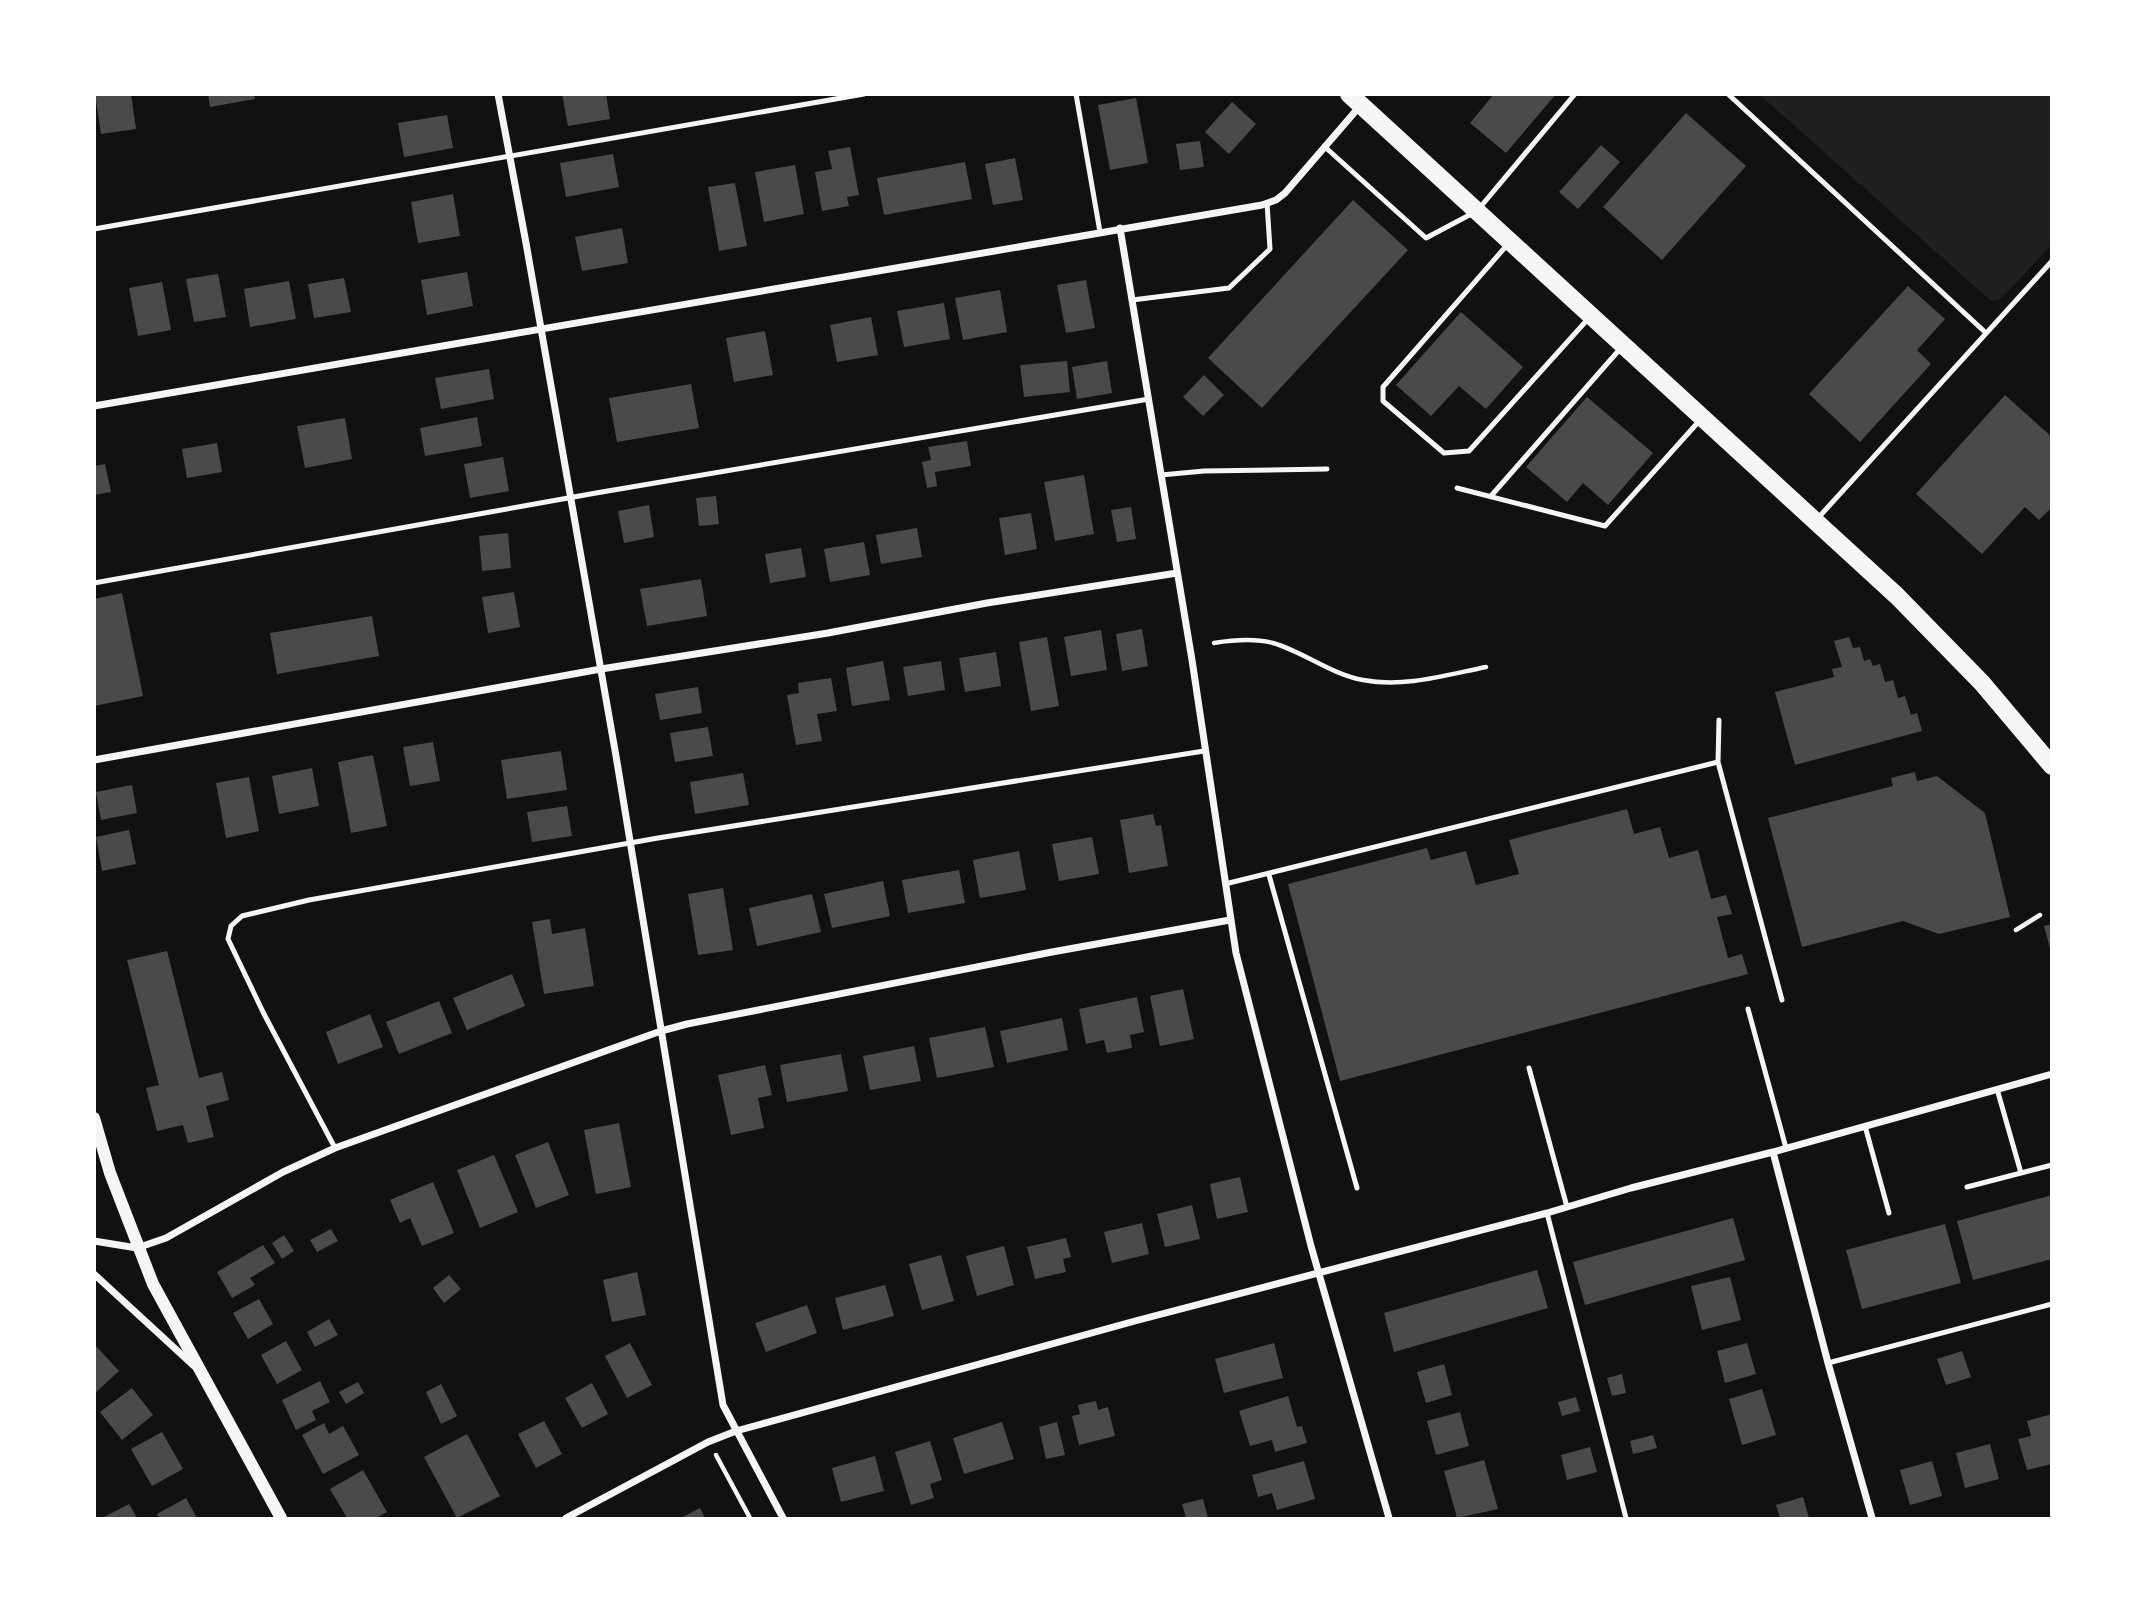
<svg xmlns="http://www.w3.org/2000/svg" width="2146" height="1613" font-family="'Work Sans',sans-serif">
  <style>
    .green { fill: #202020 }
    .building { fill: #4a4a4a }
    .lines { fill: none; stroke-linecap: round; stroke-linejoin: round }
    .path { stroke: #f5f5f5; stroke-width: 4.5 }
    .service { stroke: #f5f5f5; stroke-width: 5 }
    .minor { stroke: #f5f5f5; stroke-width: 7 }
    .tertiary { stroke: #f5f5f5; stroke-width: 12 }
    .primary { stroke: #f5f5f5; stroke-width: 18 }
  </style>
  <rect width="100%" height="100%" fill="#111"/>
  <path class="green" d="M1760,95h291v150l-48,52 -6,3h-7z"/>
  <path class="building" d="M95,94h36l5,35 -35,5z
    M208,94h46l1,5 -45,8z
    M562,94h44l4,25 -42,7z
    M1494,94h62l-50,59 -36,-30z
    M1136,98l12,65 -38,7 -12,-65z
    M1232,102l24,22 -27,30 -24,-22z
    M1686,113l60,53 -84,94 -59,-53z
    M447,115l6,33 -49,9 -6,-34z
    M1200,141l4,26 -24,3 -4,-26z
    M1601,145l19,17 -42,47 -19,-17z
    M850,147l9,48 -12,2 2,9 -27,5 -7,-39 17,-3 -4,-18z
    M613,154l6,33 -53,10 -6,-34z
    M1015,158l8,42 -30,5 -8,-41z
    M965,162l7,37 -88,16 -7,-37z
    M795,165l9,49 -40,8 -9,-50z
    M735,183l12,63 -28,5 -11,-64z
    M453,194l7,42 -42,7 -7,-41z
    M1353,200l55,50 -146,158 -54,-50z
    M622,228l6,35 -46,8 -7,-34z
    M467,272l6,34 -46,9 -6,-35z
    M218,274l8,43 -32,5 -8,-43z
    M344,278l7,34 -37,6 -6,-34z
    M1086,280l9,48 -29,5 -9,-48z
    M289,281l7,38 -46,8 -6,-38z
    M162,282l9,48 -33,6 -9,-48z
    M1908,286l37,33 -28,31 14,14 -71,78 -51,-48z
    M1000,290l7,42 -44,8 -8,-42z
    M944,303l6,36 -46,8 -7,-36z
    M1461,312l62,55 -37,42 -27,-23 -28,30 -35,-31z
    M871,317l7,38 -41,7 -7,-37z
    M765,331l8,44 -39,7 -8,-44z
    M1067,361l3,31 -46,5 -4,-32z
    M1107,361l5,32 -35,6 -5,-32z
    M489,369l5,30 -53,10 -6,-31z
    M1204,375l20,20 -21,21 -20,-19z
    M691,384l8,44 -82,14 -8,-44z
    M2005,395l47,42v70l-13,13 -14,-13 -43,47 -66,-60z
    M1587,397l66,56 -45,52 -25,-22 -16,19 -41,-35z
    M477,417l5,29 -57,10 -5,-28z
    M345,418l7,41 -47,9 -8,-42z
    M967,441l4,25 -36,6 2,14 -10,2 -5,-26 9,-2 -3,-13z
    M217,443l5,29 -35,6 -5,-29z
    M503,457l6,34 -39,7 -6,-34z
    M105,464l6,28 -17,3v-29z
    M1084,475l10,59 -39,7 -11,-59z
    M716,496l3,28 -20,2 -3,-28z
    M649,505l5,32 -30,6 -6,-32z
    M1131,507l5,32 -19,3 -6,-32z
    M1031,513l6,36 -32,6 -6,-37z
    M917,528l5,29 -41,7 -5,-29z
    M508,533l3,35 -29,3 -3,-35z
    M864,542l6,33 -40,7 -6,-33z
    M801,548l5,29 -36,6 -5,-29z
    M701,579l6,37 -60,10 -7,-37z
    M514,592l6,35 -32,6 -6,-36z
    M122,593l21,103 -49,10v-107z
    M372,616l7,40 -102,18 -7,-41z
    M1142,629l6,37 -26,5 -6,-37z
    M1101,630l6,40 -36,6 -7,-39z
    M1047,637l12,69 -28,5 -12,-69z
    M1849,637l4,11 7,-1 4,14 6,-2 3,7 7,-2 5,18 8,-2 5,18 7,-2 6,19 6,-2 5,18 -127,34 -20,-73 59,-15 -2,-8 10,-2 -8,-26z
    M996,652l5,34 -36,6 -6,-34z
    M883,661l7,39 -38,6 -6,-38z
    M941,661l4,29 -37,6 -5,-29z
    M831,678l6,33 -20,3 5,27 -26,4 -9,-50 12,-2 -1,-10z
    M698,687l4,26 -42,7 -5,-26z
    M708,727l5,29 -38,6 -5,-29z
    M433,742l7,39 -30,5 -7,-39z
    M561,751l6,39 -60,9 -6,-39z
    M373,755l14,71 -36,7 -13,-71z
    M312,768l7,38 -40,8 -7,-38z
    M1915,772l2,9 20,-5 48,37 25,104 -71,17 -36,-13 -101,26 -34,-129 125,-32 -2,-8z
    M743,773l6,32 -54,9 -5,-32z
    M249,777l10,54 -33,7 -10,-55z
    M132,785l5,28 -36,7 -5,-28z
    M567,806l5,30 -40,6 -5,-30z
    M1627,809l7,25 26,-7 9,31 29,-8 13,49 15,-4 6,19 -15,3 11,41 14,-4 6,20 -408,107 -52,-197 139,-36 4,12 35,-9 10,34 43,-11 -10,-34z
    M1153,814l3,12 5,-1 7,41 -39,7 -9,-53z
    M129,830l7,34 -34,7 -6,-34z
    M1092,837l7,37 -40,7 -7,-37z
    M1019,851l7,39 -46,8 -7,-38z
    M959,870l6,33 -57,10 -6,-33z
    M883,881l7,35 -58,12 -8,-34z
    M723,888l10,62 -35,5 -10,-61z
    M812,894l9,38 -64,14 -8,-38z
    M550,919l2,15 33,-6 9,58 -50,8 -12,-72z
    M2052,924v28h-1l-7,-26z
    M167,951l32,127 23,-6 7,28 -23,6 8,31 -26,6 -5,-18 -26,6 -11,-43 13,-3 -32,-125z
    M512,974l13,32 -58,24 -14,-32z
    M1183,989l11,50 -34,7 -10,-50z
    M1137,997l7,35 -14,3 2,13 -25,5 -3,-13 -18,4 -7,-35z
    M439,1001l13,32 -53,21 -13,-32z
    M370,1014l13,33 -45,17 -12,-32z
    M1062,1018l6,32 -61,13 -7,-32z
    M985,1027l9,40 -57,11 -8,-40z
    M914,1046l7,35 -51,9 -7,-34z
    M841,1054l7,37 -61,11 -7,-37z
    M765,1065l7,30 -14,3 6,30 -33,7 -13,-60z
    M619,1123l12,64 -35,7 -12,-64z
    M548,1142l21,53 -33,13 -21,-53z
    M494,1155l24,57 -38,16 -23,-58z
    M1240,1177l8,35 -31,7 -7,-35z
    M433,1182l21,51 -32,13 -12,-28 -10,5 -10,-23z
    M2052,1195v64l-79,21 -16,-59z
    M1192,1205l8,34 -35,8 -8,-33z
    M1733,1218l12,42 -160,45 -12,-43z
    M1142,1223l7,31 -37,9 -8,-31z
    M1945,1224l16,59 -99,26 -16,-59z
    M331,1229l7,12 -21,11 -7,-12z
    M284,1235l10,16 -12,8 -10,-16z
    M1066,1238l5,19 -8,2 3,13 -31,7 -8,-32z
    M263,1245l12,18 -25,15 5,7 -23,13 -15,-26z
    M1004,1246l10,39 -37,11 -11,-40z
    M941,1255l13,46 -32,9 -13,-46z
    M1537,1270l11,38 -154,44 -10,-39z
    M637,1272l9,43 -34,7 -9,-42z
    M449,1275l12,14 -17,14 -11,-15z
    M1730,1277l11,43 -39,10 -11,-44z
    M885,1285l9,31 -51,14 -8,-32z
    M259,1299l14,25 -25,15 -15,-26z
    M807,1305l10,28 -51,19 -11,-29z
    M329,1319l9,16 -23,12 -8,-15z
    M286,1341l16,29 -25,14 -16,-29z
    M630,1343l22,42 -25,13 -22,-42z
    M1274,1343l9,35 -59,15 -9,-34z
    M1747,1343l9,31 -31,9 -8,-32z
    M94,1344l25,27 -25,23z
    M1962,1351l9,26 -25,8 -9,-26z
    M1444,1364l8,31 -26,8 -9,-31z
    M1622,1374l4,19 -14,3 -5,-18z
    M320,1381l10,21 -18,9 4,9 -20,10 -14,-30z
    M358,1382l6,11 -18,11 -7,-12z
    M592,1383l16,31 -26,14 -17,-30z
    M441,1384l16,32 -16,8 -15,-32z
    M132,1388l21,27 -31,25 -22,-28z
    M1762,1389l14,46 -34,10 -13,-46z
    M1288,1396l9,31 5,-1 5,17 -32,9 -3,-12 -22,6 -11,-35z
    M1576,1397l4,14 -18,5 -4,-14z
    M1096,1401l2,9 10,-3 7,29 -36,9 -7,-29 8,-2 -2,-9z
    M1460,1412l9,34 -33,9 -9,-34z
    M2052,1414v50l-25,6 -9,-31 13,-3 -4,-15z
    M544,1421l18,33 -26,14 -18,-34z
    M1002,1422l12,37 -50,15 -11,-36z
    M1057,1422l8,33 -19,4 -7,-32z
    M324,1423l5,11 14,-8 16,29 -36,19 -21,-39z
    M162,1432l21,37 -31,17 -21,-37z
    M467,1434l33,62 -43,22 -33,-61z
    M1653,1435l4,13 -24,6 -3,-13z
    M930,1441l12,39 -12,4 4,14 -23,7 -16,-53z
    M1990,1444l9,35 -34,9 -9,-35z
    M1590,1447l7,25 -30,8 -6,-25z
    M875,1456l9,35 -43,11 -9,-34z
    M1484,1460l14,49 -41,9 -13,-47z
    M1304,1461l11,38 -38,11 -5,-17 -14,4 -6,-22z
    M1932,1461l10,35 -32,9 -10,-35z
    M363,1470l24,42 -11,6h-29l-17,-29z
    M1803,1497l6,21h-29l-4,-13z
    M186,1498l11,20h-38l-2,-4z
    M1203,1499l5,19h-22l-4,-14z
    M129,1504l8,14h-35z
    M700,1508l5,10h-24z"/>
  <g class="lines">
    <path class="path" d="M1214,643c19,-3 40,-5 59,0 31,9 57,31 90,37 41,8 83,-5 123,-13
      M2016,930l24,-15
      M716,1455l34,63"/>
    <path class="service" d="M1076,94l24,138
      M1728,94l258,239
      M1325,147l101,91 51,-27 98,-117
      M94,229l770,-135
      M1508,244l-125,143v14l61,52 25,-2 119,-132
      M1132,300l97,-12 41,-39 -3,-46
      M1161,475l43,-4 123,-2
      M1457,488l148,38 96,-107
      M1491,496l129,-147
      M1818,518l234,-257
      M94,583l502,-90 553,-94
      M1718,762l1,-42
      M1269,875l88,313
      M1225,884l493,-122 64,238
      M1748,1009l38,139
      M1529,1068l38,139
      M1865,1126l24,87
      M335,1148l-71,-134 -36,-75 3,-13 11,-10 67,-16 349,-62 546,-87
      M2021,1173l31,-8
      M1967,1187l54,-14 -24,-84
      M1547,1213l79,305
      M1828,1363l224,-59"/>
    <path class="minor" d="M498,94l28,149 90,513 107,649 60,113
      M1120,228l72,432 44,293 75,293 78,272
      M94,406l1168,-201 14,-5 9,-7 75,-87
      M94,760l507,-91 227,-36 159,-30 190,-30
      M1773,1152l55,211 44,155
      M94,1241l43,7 29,-10 117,-66 52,-24 326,-117 26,-7 365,-72 178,-32
      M94,1274l100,92
      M566,1518l142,-76 28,-11 399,-110 412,-108 84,-25 142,-36 279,-78"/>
    <path class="tertiary" d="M94,1118l16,55 43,111 128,234"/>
    <path class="primary" d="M1349,94l548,502 85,87 70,83"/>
  </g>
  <rect width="2146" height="1613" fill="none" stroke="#ffffff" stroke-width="192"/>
</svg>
